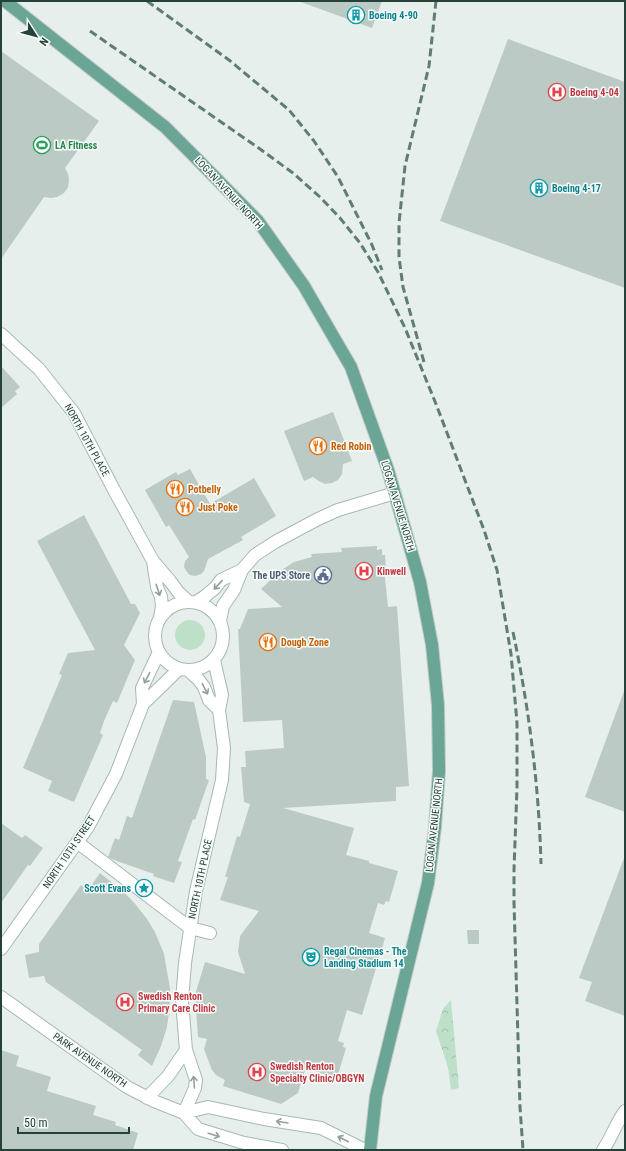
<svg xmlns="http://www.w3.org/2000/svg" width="626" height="1151" font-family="'Roboto Condensed',sans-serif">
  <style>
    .forest { fill: url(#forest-crowns) }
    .garden { fill: #bfe0c8 }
    .building { fill: #bbcac4 }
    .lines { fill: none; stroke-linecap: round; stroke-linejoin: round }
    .minor-casing { stroke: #a8b8b2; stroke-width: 14 }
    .major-casing { stroke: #c2cac8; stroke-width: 14 }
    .minor { stroke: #fff; stroke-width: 12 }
    .major { stroke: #6aa596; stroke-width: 12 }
    .rail { stroke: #5f7d75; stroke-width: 3; stroke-dasharray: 8 4; stroke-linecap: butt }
    .oneway { stroke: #92a09c }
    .labels { text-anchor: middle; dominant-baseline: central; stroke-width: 3; stroke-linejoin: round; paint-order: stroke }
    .culture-label { font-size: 10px; font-weight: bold; fill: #0d838f; stroke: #f7fbf9; text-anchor: start }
    .health-label { font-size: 10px; font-weight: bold; fill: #be3a42; stroke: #f7fbf9; text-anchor: start }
    .leisure-label { font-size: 10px; font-weight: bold; fill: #27864d; stroke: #f7fbf9; text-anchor: start }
    .street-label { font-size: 10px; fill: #24423a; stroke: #f7fbf9 }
    .food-label { font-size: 10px; font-weight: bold; fill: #c56008; stroke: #f7fbf9; text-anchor: start }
    .service-label { font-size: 10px; font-weight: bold; fill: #4e5e75; stroke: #f7fbf9; text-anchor: end }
  </style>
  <defs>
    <pattern id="forest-crowns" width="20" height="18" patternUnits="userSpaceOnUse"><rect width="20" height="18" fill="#bfe0c8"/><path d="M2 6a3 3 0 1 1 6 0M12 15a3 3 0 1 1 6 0" fill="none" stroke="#a4c1ad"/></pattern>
  </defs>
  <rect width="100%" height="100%" fill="#e6efeb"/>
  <path class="forest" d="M451,1000l8,88 -8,2 -3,-23 -12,-36 7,-22z"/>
  <path class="garden" d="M175 635a15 15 0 1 1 30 0a15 15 0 1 1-30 0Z"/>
  <path class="building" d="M301,1h81l-10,27 -71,-26z
    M508,39l117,43v206l-185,-67z
    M1,51l98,70 -34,47 3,6 1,6 -1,7 -4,6 -7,4 -6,1 -7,-1 -43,62z
    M1,366l19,21 -5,4 2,3 -16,14z
    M333,412l19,49 -9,3 -1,10 -4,6 -6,3 -7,1 -6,-3 -6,-4 -9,4 -20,-50z
    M190,469l20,35 44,-26 22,38 -35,21 2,3 -35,19 -4,12 -3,3 -6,2 -5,-1 -3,-3 -3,-5 1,-6 4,-4 -20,-32 -3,2 -21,-37 31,-18 2,3z
    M84,515l47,89h4l5,9 -16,32 11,15 -18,43 -4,-2 -9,20 -4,12 3,2 -29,67 -26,-11 4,-10 -29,-13 39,-93 -3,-1 9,-21 27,-3 -58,-109z
    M377,546v4l5,-1v6h3l1,14h-2l4,38 9,-1 12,180 -13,1v14l-113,7 71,20 -8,27 23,6v2l29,8 -9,31 -3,-1 -2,4 -6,-2 -9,30 16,5 -23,77 -15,-5 -9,31 6,2 -1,4 3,1 -9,30 -29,-9 -1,2 -2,-1 -7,23 -17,11 -58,-18 2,-6 -9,-5 -4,-5 -8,-21 3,-10 -9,-2 -3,-42 10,-33 40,12 -7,-22 2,-16 19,-25 -39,-11 8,-23h-3l12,-41 3,1 10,-33 -6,-2 -3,-35h5l-1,-16 39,-3 -2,-28 -39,2 -5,-93h2l8,-20 34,-2 -21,-18 19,-18 14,-9 18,-5 -1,-3 31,-2 -1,-4z
    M624,691h1v121l-40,-15z
    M173,700l21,2 12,55v22l3,1 -14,40 -2,-1 -15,42 4,1 -8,21 -21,-7 1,-2 -40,-14 -6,-3 7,-19 4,2 8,-24 5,2z
    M1,823l21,15 3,-3 18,13 -13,18 -2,-1 -27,38z
    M624,858h1v158l-40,-15 7,-19 -13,-4z
    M100,873l24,19 12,13 11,14 8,13 9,22 6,34v18l-3,21 -6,19 -9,20 -14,-11 4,-5 -96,-68 -2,-6 -15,2 -4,-23 14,-3v-8l42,-59 7,5z
    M467,930h12v14h-11z
    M1,1050l18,6 -3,10 35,11 -4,14 49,15 -3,9 23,7 -1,3 23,8 -5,17h-132z"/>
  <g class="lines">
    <defs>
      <path id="minor" d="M1,334l38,35 35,44 40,77 39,71 17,20 9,12 10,9
        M153,561l4,26 4,10 1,9 -2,12
        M155 636a34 34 0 1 1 68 0a34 34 0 1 1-68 0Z
        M196,602l8,-5 11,-9 6,-8 21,-10
        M220,621l3,-15 11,-16 8,-20 13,-15 20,-13 43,-23 20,-9 57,-17
        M188,670l10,9 6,8 5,13 10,10
        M143,704l36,-35
        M77,842l113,86 20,5
        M1,949l87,-122 28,-53 27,-70 -1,-16 17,-36
        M1,997l126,90 27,14 30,12 14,16 46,14 38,7
        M147,1098l21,-22 18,-26
        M184,1113l11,-25 1,-8 -10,-30 -4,-49 3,-38 11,-72 26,-111 2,-32 -5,-38 3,-15 -8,-35
        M184,1113l24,-6 56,12 57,9 44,22
        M603,1150c9,-13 13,-27 22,-39"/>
      <path id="major" d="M5,1l160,126 26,26 67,68 46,65 47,81 37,103 32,112 12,63 6,60 1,66 -4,56 -7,56 -52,213 -6,54"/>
    </defs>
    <use href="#minor" class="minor-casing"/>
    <use href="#major" class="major-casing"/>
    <use href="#minor" class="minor"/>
    <use href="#major" class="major"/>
    <path class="rail" d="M147,1l82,59 60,50 25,31 24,36 34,68 10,25
      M90,31l170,118 33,24 27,24 20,21 20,25 18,29 27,56 31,76 48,126 13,40 14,84 6,69v64l-3,83v33l6,204 3,43
      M424,362l-21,-75 -4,-30v-34l6,-57 24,-100 7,-65
      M513,632c16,76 26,154 28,232"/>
  </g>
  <defs><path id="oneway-shaft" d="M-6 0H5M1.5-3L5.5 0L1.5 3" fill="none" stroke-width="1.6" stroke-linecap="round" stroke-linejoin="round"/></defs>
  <g class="oneway">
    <use href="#oneway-shaft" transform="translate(218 585) rotate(133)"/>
    <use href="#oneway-shaft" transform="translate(158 590) rotate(72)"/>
    <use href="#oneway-shaft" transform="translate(147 678) rotate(117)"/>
    <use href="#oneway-shaft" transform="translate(205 689) rotate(63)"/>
    <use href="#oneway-shaft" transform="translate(194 1082) rotate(-94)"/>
    <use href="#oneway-shaft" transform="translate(282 1122) rotate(-171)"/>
    <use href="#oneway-shaft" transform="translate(214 1135) rotate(17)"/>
    <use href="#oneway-shaft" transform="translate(343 1139) rotate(-153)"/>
  </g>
  <defs>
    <symbol id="building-ring" viewBox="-11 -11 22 22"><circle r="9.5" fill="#f7fbf9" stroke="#0f9aa8" stroke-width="1.5"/><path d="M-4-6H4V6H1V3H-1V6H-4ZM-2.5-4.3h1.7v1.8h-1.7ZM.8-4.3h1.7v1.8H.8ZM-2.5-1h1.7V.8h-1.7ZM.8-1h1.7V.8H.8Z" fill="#0f9aa8"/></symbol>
    <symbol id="hospital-ring" viewBox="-11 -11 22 22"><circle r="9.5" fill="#f7fbf9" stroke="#e0444e" stroke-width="1.5"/><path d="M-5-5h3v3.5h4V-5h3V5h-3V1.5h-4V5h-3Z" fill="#e0444e"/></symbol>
    <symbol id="stadium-ring" viewBox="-11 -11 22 22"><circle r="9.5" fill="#f7fbf9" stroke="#2e9e5b" stroke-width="1.5"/><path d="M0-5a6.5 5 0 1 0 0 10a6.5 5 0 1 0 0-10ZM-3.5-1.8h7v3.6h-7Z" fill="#2e9e5b"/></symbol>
    <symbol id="restaurant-ring" viewBox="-11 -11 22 22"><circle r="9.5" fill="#f7fbf9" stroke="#e8710a" stroke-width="1.5"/><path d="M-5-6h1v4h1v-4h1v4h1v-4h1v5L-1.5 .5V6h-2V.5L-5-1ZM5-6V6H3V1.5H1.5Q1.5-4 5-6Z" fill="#e8710a"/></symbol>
    <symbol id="civic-ring" viewBox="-11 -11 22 22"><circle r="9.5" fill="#f7fbf9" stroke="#5c6f8a" stroke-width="1.5"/><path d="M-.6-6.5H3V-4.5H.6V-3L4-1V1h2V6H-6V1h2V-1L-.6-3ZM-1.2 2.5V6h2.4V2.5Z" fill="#5c6f8a"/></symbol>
    <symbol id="sight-ring" viewBox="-11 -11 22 22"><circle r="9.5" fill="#f7fbf9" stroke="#0f9aa8" stroke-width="1.5"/><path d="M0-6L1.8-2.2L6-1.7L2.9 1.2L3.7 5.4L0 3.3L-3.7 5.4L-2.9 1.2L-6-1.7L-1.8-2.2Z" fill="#0f9aa8"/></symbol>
    <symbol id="theatre-ring" viewBox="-11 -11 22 22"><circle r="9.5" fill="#f7fbf9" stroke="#0f9aa8" stroke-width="1.5"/><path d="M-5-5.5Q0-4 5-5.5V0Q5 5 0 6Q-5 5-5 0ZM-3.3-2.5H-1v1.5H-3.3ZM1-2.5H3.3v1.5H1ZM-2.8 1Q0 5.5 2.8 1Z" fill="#0f9aa8"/></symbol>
  </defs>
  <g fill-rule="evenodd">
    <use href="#building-ring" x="346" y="5" width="20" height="20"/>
    <use href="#hospital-ring" x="547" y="82" width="20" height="20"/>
    <use href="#stadium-ring" x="32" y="135" width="20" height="20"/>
    <use href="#building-ring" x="529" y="178" width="20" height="20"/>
    <use href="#restaurant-ring" x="308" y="436" width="20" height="20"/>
    <use href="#restaurant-ring" x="165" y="479" width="20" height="20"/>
    <use href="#restaurant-ring" x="175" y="497" width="20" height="20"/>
    <use href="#hospital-ring" x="354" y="561" width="20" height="20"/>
    <use href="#civic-ring" x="313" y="565" width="20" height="20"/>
    <use href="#restaurant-ring" x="258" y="632" width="20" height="20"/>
    <use href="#sight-ring" x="134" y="878" width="20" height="20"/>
    <use href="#theatre-ring" x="301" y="947" width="20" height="20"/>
    <use href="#hospital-ring" x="115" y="992" width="20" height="20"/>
    <use href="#hospital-ring" x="247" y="1062" width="20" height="20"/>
  </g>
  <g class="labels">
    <g class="culture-label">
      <text x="369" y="15">Boeing 4-90</text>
      <text x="552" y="188">Boeing 4-17</text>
      <text x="131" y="888" text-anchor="end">Scott Evans</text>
      <text x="324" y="951">Regal Cinemas - The<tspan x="324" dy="12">Landing Stadium 14</tspan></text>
    </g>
    <g class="health-label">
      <text x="570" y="92">Boeing 4-04</text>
      <text x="377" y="571">Kinwell</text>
      <text x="138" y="996">Swedish Renton<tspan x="138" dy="12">Primary Care Clinic</tspan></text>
      <text x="270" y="1066">Swedish Renton<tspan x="270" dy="12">Specialty Clinic/OBGYN</tspan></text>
    </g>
    <g class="leisure-label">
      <text x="55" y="145">LA Fitness</text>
    </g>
    <g class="street-label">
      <text transform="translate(229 193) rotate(47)">LOGAN AVENUE NORTH</text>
      <text transform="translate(87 440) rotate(61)">NORTH 10TH PLACE</text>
      <text transform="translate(398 506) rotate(73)">LOGAN AVENUE NORTH</text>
      <text transform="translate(434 825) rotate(-84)">LOGAN AVENUE NORTH</text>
      <text transform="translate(69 852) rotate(-56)">NORTH 10TH STREET</text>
      <text transform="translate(200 879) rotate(-78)">NORTH 10TH PLACE</text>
      <text transform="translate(90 1060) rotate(35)">PARK AVENUE NORTH</text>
    </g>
    <g class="food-label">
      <text x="331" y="446">Red Robin</text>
      <text x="188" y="489">Potbelly</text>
      <text x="198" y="507">Just Poke</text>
      <text x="281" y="642">Dough Zone</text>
    </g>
    <g class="service-label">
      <text x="310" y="575">The UPS Store</text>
    </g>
  </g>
  <rect width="626" height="1151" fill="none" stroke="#24423a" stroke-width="4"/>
  <g transform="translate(36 36) rotate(126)" stroke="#f7fbf9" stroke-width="3" paint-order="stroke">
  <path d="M0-3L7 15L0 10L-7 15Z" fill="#24423a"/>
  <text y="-6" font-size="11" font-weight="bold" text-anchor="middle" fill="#24423a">N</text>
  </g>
  <path d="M18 1127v6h111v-6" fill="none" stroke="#24423a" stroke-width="2"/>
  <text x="24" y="1127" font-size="12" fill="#24423a" stroke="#f7fbf9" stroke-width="3" paint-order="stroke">50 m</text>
</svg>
